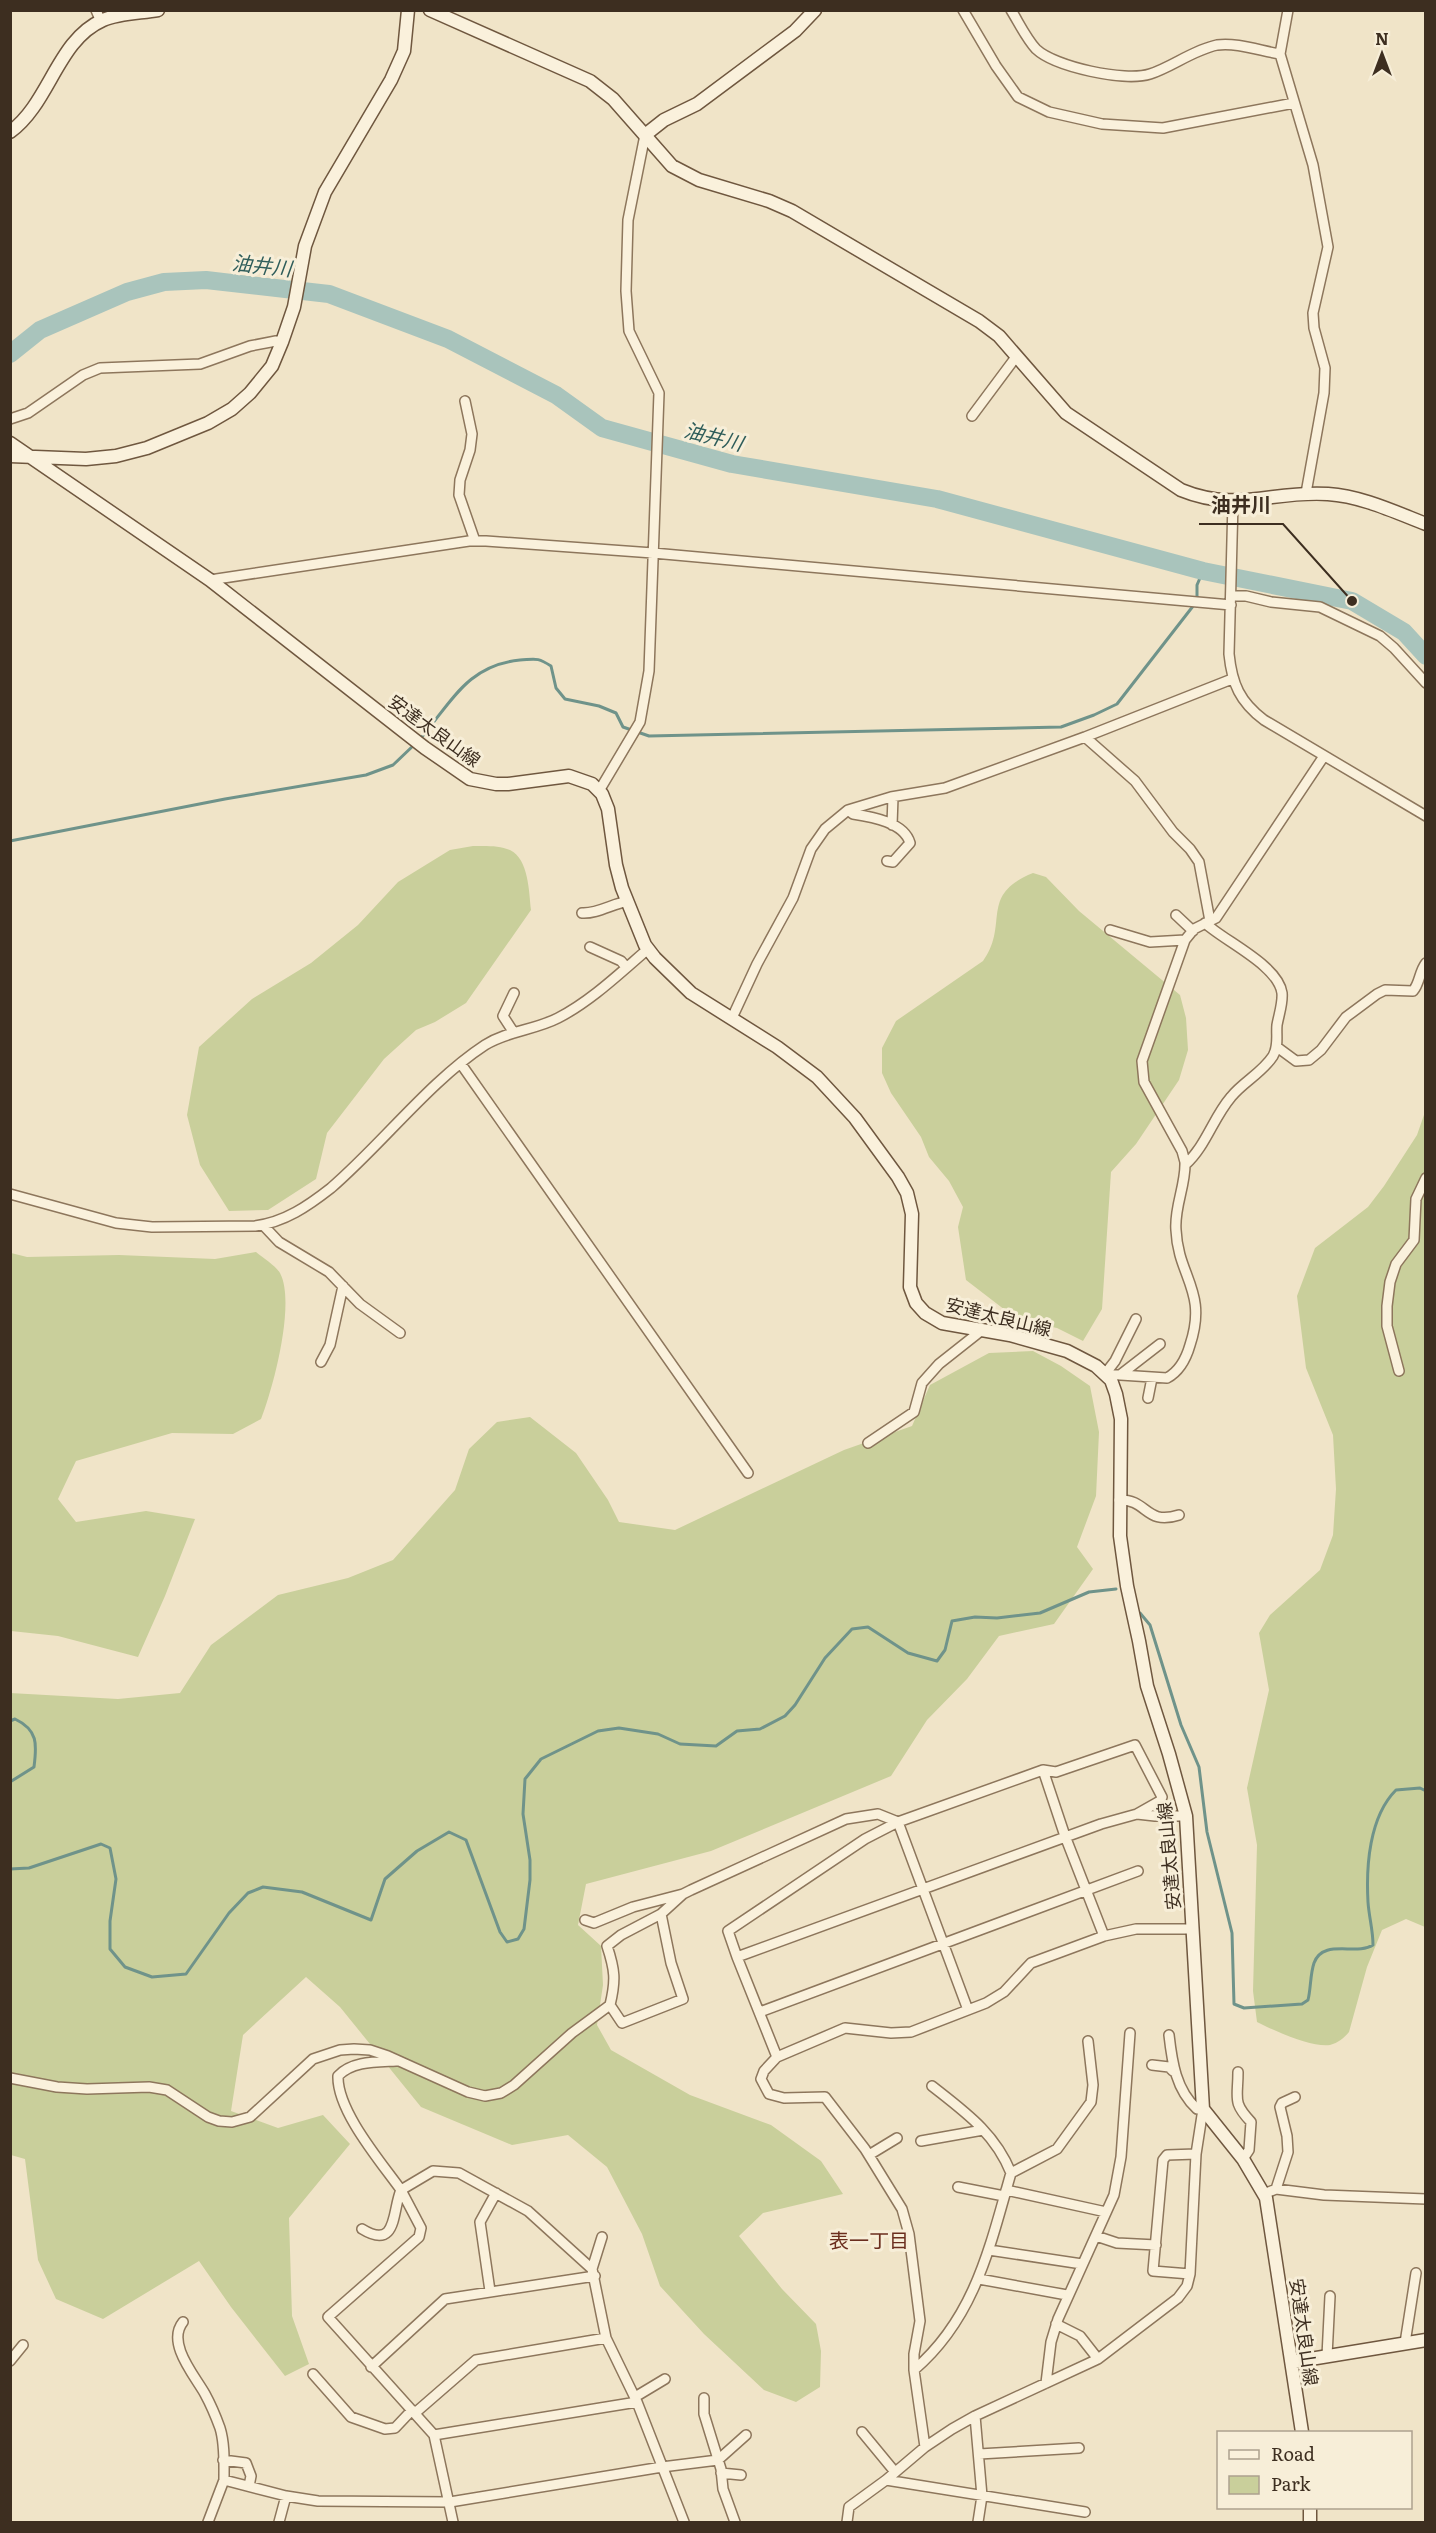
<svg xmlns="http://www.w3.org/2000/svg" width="1436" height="2533" font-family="Literata,'Noto Sans JP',serif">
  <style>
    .green { fill: #c9cf9b }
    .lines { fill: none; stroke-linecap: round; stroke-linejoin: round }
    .stream { stroke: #6f938a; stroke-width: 3 }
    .river { stroke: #a9c4bc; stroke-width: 18 }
    .street-casing { stroke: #8d765c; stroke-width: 12 }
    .secondary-casing { stroke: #6f573f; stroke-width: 15 }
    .street { stroke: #faf1dc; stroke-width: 9 }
    .secondary { stroke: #faf1dc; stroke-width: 12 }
    .labels { text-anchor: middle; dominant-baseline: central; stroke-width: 6; stroke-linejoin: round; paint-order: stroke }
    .street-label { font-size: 18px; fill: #3d2e20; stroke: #f7eed8 }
    .water-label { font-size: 20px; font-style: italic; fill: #2f5d5a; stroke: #f7eed8 }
    .neighbourhood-label { font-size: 20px; fill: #6b2e1e; stroke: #f7eed8 }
    .leader { fill: none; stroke: #3d2e20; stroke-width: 2 }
    .callout-dot { fill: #3d2e20; stroke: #f7eed8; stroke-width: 2 }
    .callout-label { font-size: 20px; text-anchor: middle; font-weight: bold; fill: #3d2e20; stroke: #f7eed8; stroke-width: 6; stroke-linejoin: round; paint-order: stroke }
  </style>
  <rect width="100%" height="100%" fill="#f0e4c8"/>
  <path class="green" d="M473,846c11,0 26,-1 37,4 19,9 19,43 21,60l-65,93 -31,19 -19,8 -32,29 -57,74 -11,46 -48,31 -39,1 -29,-46 -13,-50 12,-68 53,-48 59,-36 47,-38 40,-43 52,-32z
    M1033,873l13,4 33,34 101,84 6,23 2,32 -9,30 -43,64 -25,28 -9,137 -19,32 -26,-13 -39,-8 -52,-40 -8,-53 5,-20 -14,-26 -20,-24 -8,-20 -30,-44 -9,-20v-25l14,-27 87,-60c27,-37 -5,-66 50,-88z
    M1425,1112v815l-19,-8 -24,11 -15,37 -18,65c-5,6 -11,11 -19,13 -17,3 -58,-15 -73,-23l-4,-31 4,-146 -10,-57 22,-98 -10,-57 11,-18 50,-45 13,-35 3,-46 -3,-54 -27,-67 -9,-72 18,-48 53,-41 16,-21 33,-51z
    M256,1252c7,6 20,14 24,21 16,30 -7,116 -19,146l-28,15 -61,-1 -96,28 -18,38 18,23 70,-11 49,8 -30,77 -27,61 -80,-21 -47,-5v-378l16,4 92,-2 96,4z
    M1033,1351l28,15 29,20 9,46 -3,64 -19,51 16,22 -39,55 -55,12 -32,43 -40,41 -36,56 -180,75 -125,33 -8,41 23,21 2,39 -6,40 14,25 79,45 81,30 50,36 22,33 -80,19 -24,23 43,53 34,35 5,27 -1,36 -24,15 -32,-12 -60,-56 -44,-48 -18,-52 -35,-67 -39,-32 -56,10 -91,-38 -81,-100 -34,-30 -63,58 -12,76 47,17 45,-13 27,29 -61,74 3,98 17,48 -24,12 -54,-69 -32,-46 -96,58 -47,-20 -18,-39 -13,-101 -14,-4 -1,-462 108,6 62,-6 31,-48 67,-50 70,-17 45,-18 62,-70 14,-41 28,-27 33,-5 46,36 32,47 11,22 56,8 169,-80 68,-24 18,-41 59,-32z"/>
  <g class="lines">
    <path class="stream" d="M420,739c31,-36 47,-74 100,-79 16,-1 17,-3 31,6l5,22 9,11 34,7 17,7 7,14 26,9 412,-9 33,-12 23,-11 80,-103v-16l6,-14
      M10,841l215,-42 141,-24 27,-10 22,-21
      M1140,1613l10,12 31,100 18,42 8,65 25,101 2,71 10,4 58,-4 6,-4c3,-12 2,-25 6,-37 9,-25 42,-7 59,-18 0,-15 -4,-28 -5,-43 -2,-35 1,-85 28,-112l24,-2 6,3
      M10,1721l5,-2c23,11 22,25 19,48l-24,15
      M10,1869l19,-1 72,-24 9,4 6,31 -6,42v28l15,18 27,10 34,-3 43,-61 19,-20 15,-6 39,5 69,28 14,-41 32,-28 32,-19 17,8 34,92 7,10 11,-3 6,-10 6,-49v-20l-7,-46 2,-35 16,-20 57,-28 21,-3 39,6 22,10 36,2 21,-15 23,-2 25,-13 10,-11 30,-47 27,-29 16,-2 40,26 29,8 8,-11 7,-29 23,-4 22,1 43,-5 49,-21 27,-3"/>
    <path class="river" d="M10,354l30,-24 87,-38 37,-10 42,-2 123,14 119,45 108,56 46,33 130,36 205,35 266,72 149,30 52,31 22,24"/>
    <defs>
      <path id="street" d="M96,10l5,12
        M963,10l33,56 22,31 31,15 53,12 61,4 131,-25
        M1011,10c8,13 15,28 25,39 19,18 89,33 114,25 22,-7 43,-24 67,-29 19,-3 44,6 63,9
        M1288,10l-8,44 33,111 15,82 -15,66 1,15 11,40 -1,25 -18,100
        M465,401l7,33 -2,16 -10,30 -1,15 16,46
        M972,416l44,-59
        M10,419l18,-6 55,-38 17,-7 100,-4 50,-18 26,-5 6,1
        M1233,502l-4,152c3,30 11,48 35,66l162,96
        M210,580l259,-39h17l167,12 578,52
        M1231,596h15l25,6 49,5 60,29 14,12 32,35
        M1085,737l50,44 38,51 17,17 9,13 11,59
        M599,791l41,-69 9,-51 10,-278 -30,-62 -3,-40 2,-71 17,-85
        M848,810l5,4c19,3 51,8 57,29l-17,19 -6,-1
        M892,825l1,-28
        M582,913c15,1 30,-9 46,-12
        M1176,915l17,16
        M1110,930l40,12 35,-2
        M590,947l31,14 5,6
        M514,993l-11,23 11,17
        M732,1018l25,-54 36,-66 18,-49 14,-20 23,-19 43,-13 54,-9 140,-51 147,-58
        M1277,1047l19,14 13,-1 12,-10 25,-33 31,-23 8,-4 28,1c7,-8 6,-19 13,-28
        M461,1064l287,409
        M1185,1165c21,-19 28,-47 46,-68 12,-15 31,-24 42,-41 6,-10 3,-21 4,-31 2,-11 6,-22 5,-32 -4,-28 -58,-52 -77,-70
        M10,1194l106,29 36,4 103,-1c30,-4 53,-20 76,-38 51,-44 99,-107 154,-143 22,-14 50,-15 73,-27 33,-17 62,-45 90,-69
        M263,1225l16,17 50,30 31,32 40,29
        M321,1362l9,-17 13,-59
        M1399,1371l-12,-45v-20l3,-24 6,-18 18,-24 2,-41 10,-21
        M1105,1374l62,4c13,-7 19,-19 23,-33 18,-54 -12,-68 -14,-115 -2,-23 10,-45 9,-68l-3,-11 -38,-69 -2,-21 43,-121 9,-11 22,-11 108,-162
        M1105,1374l10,-13 21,-42
        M1120,1375l40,-31
        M1148,1398l4,-20
        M868,1443l46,-31 8,-29 17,-19 43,-34
        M1119,1500c29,-1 26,26 60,15
        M1186,1816h-31l-18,-2 -36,10 -364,133 40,100 68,-29 46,5 20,-1 75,-29 18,-11 27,-29 73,-27 32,-7h56
        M661,1914l-40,21 -14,11c8,24 9,34 3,59l12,18 61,-24 -12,-36 -10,-49 22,-20 8,-4 155,-71 32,-5 20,8 70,188
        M585,1920l9,3 39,-16 50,-13
        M1104,1936l-39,-100 -22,-66 13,2 79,-27 27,52 -2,4 -23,13
        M737,1957l-9,-26 137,-92 33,-17 145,-52
        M760,2012l378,-141
        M777,2057l-13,14 -3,8 8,15 15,4 41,-1 40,52 37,60 7,25 11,87 -6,33v16
        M1152,2065l17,2 4,4
        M1238,2072c0,27 -6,30 13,50l-2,28 -6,9
        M10,2078l47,9 30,2 62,-2 18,3 41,27 11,4 13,1 18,-5 63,-58 27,-9 14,-1 16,1 18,6 80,36 17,4 16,-3 13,-8 58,-52 38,-28
        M932,2086c33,26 63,47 79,87
        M921,2141l62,-11
        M869,2155l28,-17
        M958,2187l46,9
        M1276,2189l12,-37 -1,-16 -7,-29 2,-4 13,-6
        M1006,2190l100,22
        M1264,2194l12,-5 48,6 102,4
        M362,2229c36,22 30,-19 39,-39 -20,-28 -64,-79 -63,-114 14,-15 38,-14 58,-15
        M1096,2236l21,7 39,2
        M989,2250l93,14
        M592,2269l10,-32
        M1190,2274l-37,-3 10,-111 4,-5 29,-1
        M979,2279l88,16
        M490,2291l-10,-69 16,-29
        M183,2322c-17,21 12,54 22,72 6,11 11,23 15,34 5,16 4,35 4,52
        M1056,2324l24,12 18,23
        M1405,2343l11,-70
        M1327,2356l3,-60
        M10,2361l13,-16
        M371,2367l74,-68 150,-23
        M313,2374l38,43 34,12 10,-1 17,-18
        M1046,2383l5,-41 7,-23 56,-124 7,-38 9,-124
        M635,2397l30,-18
        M704,2398v16l17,55 2,20 12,33
        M415,2413l61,-53 130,-22
        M975,2416l7,80 -4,26
        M862,2432l33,40
        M434,2435l203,-33
        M925,2447l-11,-77c61,-52 76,-124 97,-197l46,-24 34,-47 2,-17 -5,-44
        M979,2454l100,-6
        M223,2460l23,3 5,13 -2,10
        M721,2473l20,2
        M886,2480l199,32
        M208,2522l16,-42 62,16 32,5 132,1 212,-35 56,-7 28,-25
        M279,2522l7,-26
        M453,2522l-19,-87 -106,-118 91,-80 2,-9 -20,-38 32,-19 26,2 69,38 64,58 14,69 31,64 47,120
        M847,2522l2,-15 37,-27 39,-33 27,-18 23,-13 123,-57 80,-61 9,-12 3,-12 6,-120 7,-45h-6c-21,-19 -25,-47 -28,-74"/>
      <path id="secondary" d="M430,10l160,71 23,18 59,67 27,14 70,21 23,10 187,110 20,15 67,77 115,77c56,23 92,0 147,4 33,2 67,18 98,30
        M10,132c40,-29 47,-92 93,-112 16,-7 38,-7 55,-10
        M645,135l19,-15 33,-16 98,-73 20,-21
        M10,443l200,137 215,168 45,31 26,5h12l61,-8 23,8 10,10 6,15 8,56 6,23 23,57 10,13 36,35 86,54 40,30 38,41 43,59 9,16 5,21 -2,73 6,16 9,10 17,10 68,12 57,16 29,15 15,14 5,14 5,25 -1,117 7,50 12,55 8,45 22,68 17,62 17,293 40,50 23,39 36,234
        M10,456l76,3 30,-3 31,-8 61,-25 24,-14 18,-16 22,-27 10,-24 12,-35 11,-61 20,-54 66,-112 13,-29 4,-41
        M1292,2362l134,-22
        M1310,2508v14"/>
    </defs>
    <use href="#street" class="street-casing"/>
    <use href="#secondary" class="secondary-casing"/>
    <use href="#street" class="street"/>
    <use href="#secondary" class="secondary"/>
  </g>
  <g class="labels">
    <g class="street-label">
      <text transform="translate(435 730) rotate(36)">安達太良山線</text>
      <text transform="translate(999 1316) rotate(14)">安達太良山線</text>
      <text transform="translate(1168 1856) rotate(-95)">安達太良山線</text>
      <text transform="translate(1305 2332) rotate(82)">安達太良山線</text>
    </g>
    <g class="water-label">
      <text transform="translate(262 264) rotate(6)">油井川</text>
      <text transform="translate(714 435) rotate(14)">油井川</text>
    </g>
    <g class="neighbourhood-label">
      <text x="869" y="2239">表一丁目</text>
    </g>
  </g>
  <path class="leader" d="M1352 601L1283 524H1199"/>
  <circle class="callout-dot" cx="1352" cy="601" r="6"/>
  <g class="callout-label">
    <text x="1241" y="512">油井川</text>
  </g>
  <rect width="1436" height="2533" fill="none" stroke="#3d2e20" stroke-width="24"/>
  <rect x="1217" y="2431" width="195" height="78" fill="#f7eed8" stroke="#ada18e" stroke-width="1.5"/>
  <rect x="1229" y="2450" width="30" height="9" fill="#faf1dc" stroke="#ada18e" stroke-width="1.5"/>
  <text x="1271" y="2461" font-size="18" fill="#3d2e20">Road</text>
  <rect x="1229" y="2476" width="30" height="18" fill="#c9cf9b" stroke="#ada18e" stroke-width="1.5"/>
  <text x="1271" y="2491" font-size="18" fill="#3d2e20">Park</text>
  <g transform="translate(1382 54)" stroke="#f7eed8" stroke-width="4.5" paint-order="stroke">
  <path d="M0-4.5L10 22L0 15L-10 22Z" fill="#3d2e20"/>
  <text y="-9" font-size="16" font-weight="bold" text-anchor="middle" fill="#3d2e20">N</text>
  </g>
</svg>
